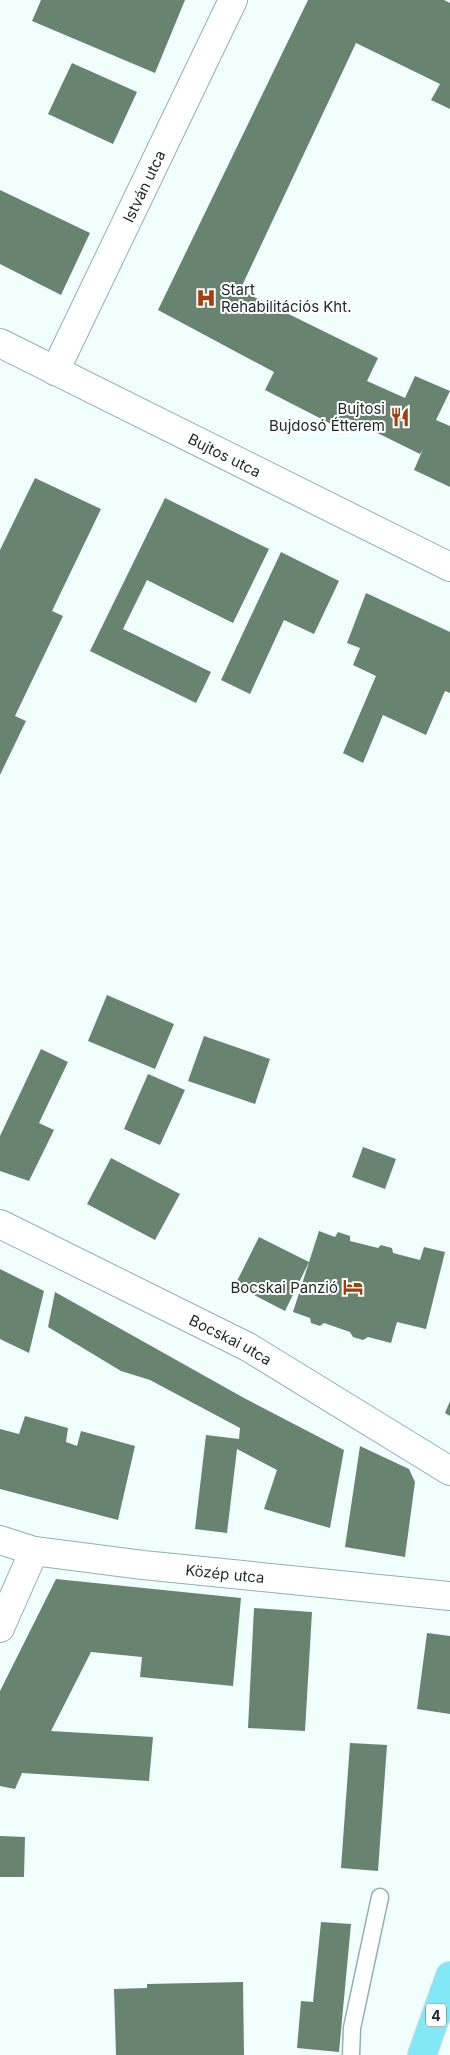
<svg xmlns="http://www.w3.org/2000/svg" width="450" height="2055" font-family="Inter,sans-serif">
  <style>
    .building { fill: #698371 }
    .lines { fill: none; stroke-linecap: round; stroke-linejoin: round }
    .service-casing { stroke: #8eb3ac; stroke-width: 19 }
    .minor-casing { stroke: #8eb3ac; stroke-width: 30 }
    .tertiary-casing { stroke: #8eb3ac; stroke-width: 30 }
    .primary-casing { stroke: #d6d9d8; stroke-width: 30 }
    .service { stroke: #fff; stroke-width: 16 }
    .minor { stroke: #fff; stroke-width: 28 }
    .tertiary { stroke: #fff; stroke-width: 28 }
    .primary { stroke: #82e8f8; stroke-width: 28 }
    .labels { text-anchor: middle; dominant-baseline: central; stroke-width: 4; stroke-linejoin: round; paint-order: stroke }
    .shield { fill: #fff; stroke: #606a68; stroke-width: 1 }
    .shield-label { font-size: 14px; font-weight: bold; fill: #1c2a28 }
    .street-label { font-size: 15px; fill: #1c2a28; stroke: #fff }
    .poi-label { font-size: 15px; fill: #1c2a28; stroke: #fff; text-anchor: end }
  </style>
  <rect width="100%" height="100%" fill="#f0fffc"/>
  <path class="building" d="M41,0h144l-30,73 -123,-52z
    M308,0h136l6,3v106l-19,-9 9,-16 -84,-41 -116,247 138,68 -11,23 38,17 10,-22 35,15 -14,29 14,6v61l-36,-17 9,-21 -3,5 -71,-35 -6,11 -78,-40 9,-18 -116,-62z
    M72,63l65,29 -24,52 -65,-30z
    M0,190l90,43 -29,62 -61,-31z
    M35,478l66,31 -49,102 11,5 -48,100 11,5 -26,54v-225z
    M165,498l104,51 -36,74 -86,-43 -24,49 88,43 -15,31 -106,-52z
    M281,552l58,29 -25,53 -30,-14 -34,74 -29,-14z
    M366,593l84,39v61l-5,-2 -19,44 -43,-20 -20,48 -20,-10 33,-77 -23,-11 7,-17 -13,-5z
    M107,995l67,29 -19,45 -67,-28z
    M204,1036l66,23 -15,45 -67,-23z
    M41,1049l27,13 -29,61 15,7 -25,51 -29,-10v-35z
    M148,1074l37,16 -25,55 -36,-16z
    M363,1147l33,12 -11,30 -33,-12z
    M111,1158l69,36 -25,46 -68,-36z
    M319,1231l16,6 3,-5 12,4v5l28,7 3,-3 11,3 1,5 27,7 4,-13 21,5 -19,77 -29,-7 -6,21 -23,-6 -5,3 -10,-3 -3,-5 -26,-9 -4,3 -9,-3 -1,-5 -17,-6z
    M259,1237l50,25 -24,49 -50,-26z
    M0,1269l44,22 -15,62 -29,-14z
    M55,1292l189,106 100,52 -14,78 -66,-19 13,-39 -40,-21 -10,84 -32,-4 11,-94 33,4 1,-11 -90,-48 -29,-9 -73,-44z
    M450,1401v15l-5,-3z
    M25,1416l43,12 -2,14 11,4 4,-15 54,15 -17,74 -118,-31v-60l19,5z
    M360,1446l49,23 6,13 -10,75 -60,-10z
    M56,1579l185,19 -8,88 -93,-9 2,-20 -51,-5 -40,79 102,6 -4,44 -127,-8 -7,16 -15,-3v-95z
    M254,1608l58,4 -7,119 -57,-3z
    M427,1633l23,3v78l-33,-5z
    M350,1743l37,2 -9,126 -37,-3z
    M0,1836l25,1 -1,40h-24z
    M321,1922l30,2 -12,128 -42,-4 4,-47 12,1z
    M243,1982l1,73h-128l-2,-66 33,-1v-4z"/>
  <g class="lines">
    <defs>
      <path id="service" d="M351,2055l1,-27 28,-131"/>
      <g id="minor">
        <path id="s1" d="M0,343l450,224"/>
        <path id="s2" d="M55,371l178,-371"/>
        <path id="s3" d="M0,1540l34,11 109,14 307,31"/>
        <path d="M0,1628l34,-77"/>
      </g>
      <g id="tertiary">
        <path id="s4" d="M0,1224l248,123 202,124"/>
      </g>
      <path id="primary" d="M422,2055l28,-79"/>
    </defs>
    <use href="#service" class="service-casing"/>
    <use href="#minor" class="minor-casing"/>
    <use href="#tertiary" class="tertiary-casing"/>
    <use href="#primary" class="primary-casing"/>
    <use href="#service" class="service"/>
    <use href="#minor" class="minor"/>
    <use href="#tertiary" class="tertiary"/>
    <use href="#primary" class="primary"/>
  </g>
  <defs>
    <symbol id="hospital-bare" viewBox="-9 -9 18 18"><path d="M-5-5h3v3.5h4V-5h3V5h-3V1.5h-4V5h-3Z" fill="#a33e0e" stroke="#fff" stroke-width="2.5" paint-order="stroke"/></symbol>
    <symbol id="restaurant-bare" viewBox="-9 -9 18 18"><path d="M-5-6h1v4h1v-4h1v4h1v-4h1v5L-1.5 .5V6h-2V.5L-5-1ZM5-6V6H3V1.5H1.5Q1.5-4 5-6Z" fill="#a33e0e" stroke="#fff" stroke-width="2.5" paint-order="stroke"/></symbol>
    <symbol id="hotel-bare" viewBox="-9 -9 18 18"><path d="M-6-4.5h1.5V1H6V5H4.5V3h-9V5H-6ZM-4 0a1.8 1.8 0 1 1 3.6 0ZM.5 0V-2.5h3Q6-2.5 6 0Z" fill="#a33e0e" stroke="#fff" stroke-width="2.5" paint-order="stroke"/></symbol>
  </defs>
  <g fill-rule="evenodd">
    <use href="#hospital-bare" x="192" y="284" width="28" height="28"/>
    <use href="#restaurant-bare" x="386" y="403" width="28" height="28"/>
    <use href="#hotel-bare" x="339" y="1273" width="28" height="28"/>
  </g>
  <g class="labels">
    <rect class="shield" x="426" y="2003.5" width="20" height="23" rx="4"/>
    <g class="shield-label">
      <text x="436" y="2015">4</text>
    </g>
    <g class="street-label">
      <text stroke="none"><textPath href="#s2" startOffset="205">István utca</textPath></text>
      <text stroke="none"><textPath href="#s1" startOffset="251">Bujtos utca</textPath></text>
      <text stroke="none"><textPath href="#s4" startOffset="258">Bocskai utca</textPath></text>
      <text stroke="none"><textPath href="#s3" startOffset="228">Közép utca</textPath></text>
    </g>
    <g class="poi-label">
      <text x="221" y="289" text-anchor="start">Start<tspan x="221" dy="17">Rehabilitációs Kht.</tspan></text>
      <text x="385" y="408">Bujtosi<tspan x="385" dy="17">Bujdosó Étterem</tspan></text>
      <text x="338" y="1287">Bocskai Panzió</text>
    </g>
  </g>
</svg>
